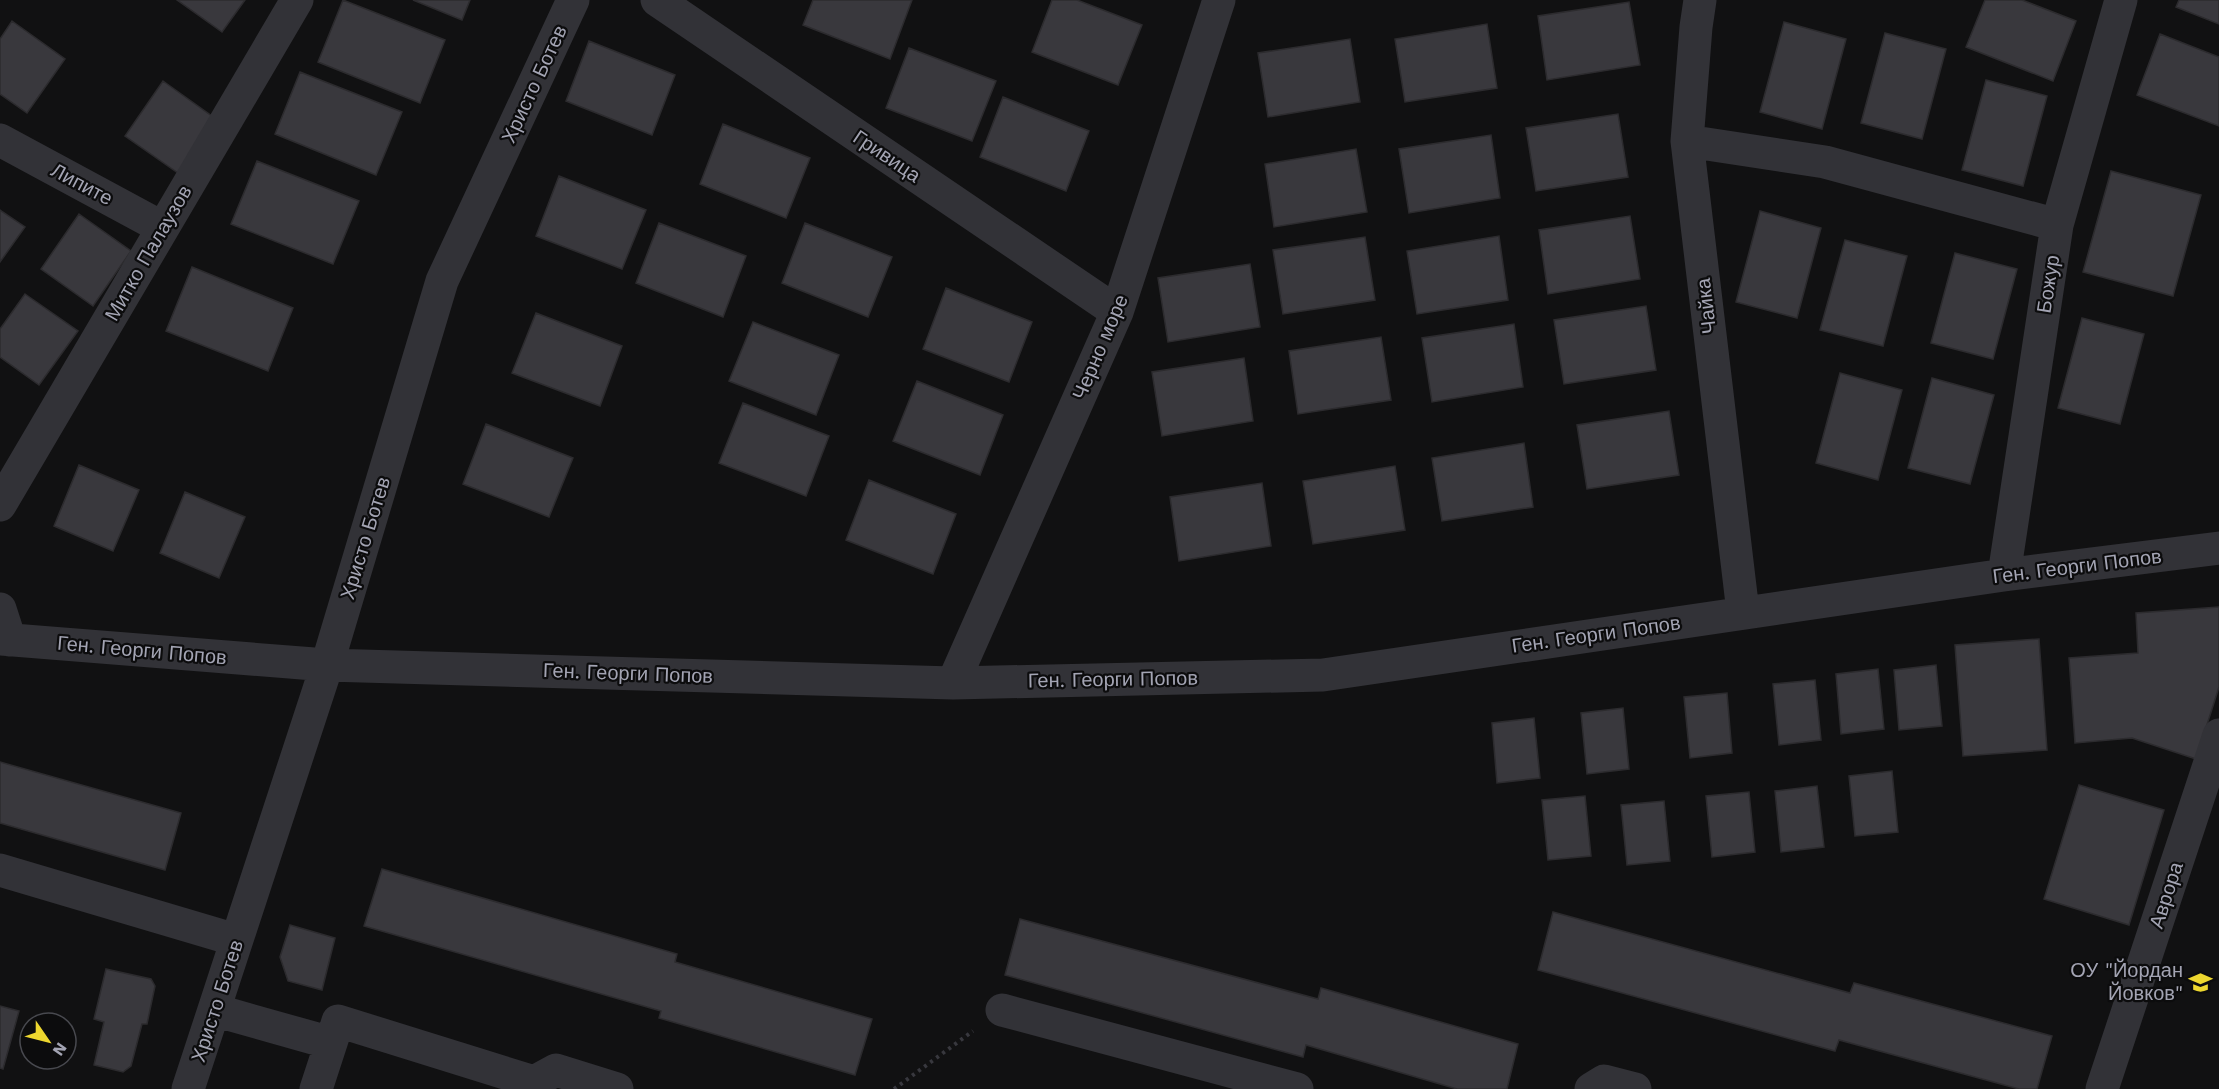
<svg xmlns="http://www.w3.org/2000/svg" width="2219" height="1089" font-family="'Work Sans',sans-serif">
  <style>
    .building { fill: #39383d; stroke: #2c2b2e; stroke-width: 1.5 }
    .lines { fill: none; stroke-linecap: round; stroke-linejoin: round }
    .path { stroke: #38383e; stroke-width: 4; stroke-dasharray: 3 4.5; stroke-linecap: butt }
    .minor { stroke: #323237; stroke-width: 33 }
    .labels { text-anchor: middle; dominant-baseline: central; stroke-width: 4.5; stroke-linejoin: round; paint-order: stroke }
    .street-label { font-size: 20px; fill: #a3a4b3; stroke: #0c0c0d }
    .poi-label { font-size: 20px; fill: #a3a4b3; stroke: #0c0c0d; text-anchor: end }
  </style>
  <rect width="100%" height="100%" fill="#111112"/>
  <path class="building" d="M177,0h68l-23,32z
    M343,0l102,40 -25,63 -102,-41z
    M413,0h57l-8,20z
    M813,0h99l-22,59 -87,-34z
    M1052,0h25l65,25 -24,60 -86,-33z
    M1985,0h37l54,21 -23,60 -87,-34z
    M2179,0h40v24l-43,-17z
    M1629,2l11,63 -93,15 -9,-64z
    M12,21l53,38 -38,54 -27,-19v-55z
    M1784,22l62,17 -24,90 -62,-17z
    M1487,24l10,64 -92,14 -10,-63z
    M1885,33l61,16 -24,90 -61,-16z
    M2160,34l59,23v69l-82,-31z
    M1350,39l10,63 -92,15 -10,-64z
    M589,41l86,34 -23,60 -86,-34z
    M909,48l87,33 -24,60 -86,-33z
    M300,72l102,40 -26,63 -101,-41z
    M1986,80l61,16 -24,90 -61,-16z
    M163,81l53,38 -38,54 -53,-37z
    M1003,97l86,34 -23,60 -86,-34z
    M1618,114l10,63 -92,14 -10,-63z
    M723,124l87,34 -24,60 -86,-34z
    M1491,135l9,63 -91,15 -10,-64z
    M1356,149l11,63 -93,15 -9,-63z
    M257,161l102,40 -26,63 -102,-40z
    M2111,171l90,24 -28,101 -90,-24z
    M559,176l87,34 -24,59 -86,-33z
    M0,210l25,17 -25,35z
    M1760,211l61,17 -24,90 -61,-16z
    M79,214l52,37 -38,55 -52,-37z
    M1630,216l10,63 -92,15 -9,-64z
    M659,223l87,33 -23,61 -87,-34z
    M805,223l87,34 -24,60 -86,-34z
    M1499,236l9,64 -91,14 -10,-63z
    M1365,237l10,63 -92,14 -10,-64z
    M1845,240l62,16 -24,90 -63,-16z
    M1955,253l62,16 -24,90 -62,-16z
    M1250,264l10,63 -92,15 -10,-64z
    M192,267l101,41 -25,63 -102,-40z
    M946,288l86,34 -23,60 -86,-33z
    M25,294l53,37 -39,54 -39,-28v-28z
    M1646,306l10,64 -92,14 -10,-64z
    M536,313l86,33 -22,60 -88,-33z
    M2082,318l62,16 -24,90 -62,-16z
    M753,322l86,33 -23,60 -87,-34z
    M1514,324l9,63 -91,15 -10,-64z
    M1381,337l10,63 -93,14 -9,-63z
    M1244,358l9,63 -91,15 -10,-64z
    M1840,373l62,17 -24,90 -62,-17z
    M1932,378l62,17 -24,89 -62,-16z
    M917,381l86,34 -23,60 -87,-34z
    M743,403l86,33 -23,60 -87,-33z
    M1669,411l10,64 -92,14 -10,-64z
    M486,424l87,34 -24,59 -86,-33z
    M1524,443l9,64 -91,14 -10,-63z
    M79,465l60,25 -26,61 -59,-25z
    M1395,466l10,64 -92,14 -10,-63z
    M869,480l87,34 -23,60 -87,-34z
    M1262,483l9,63 -92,15 -9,-64z
    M185,492l60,25 -26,61 -59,-25z
    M2219,607v80l-23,72 -64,-21 -57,5 -6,-85 69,-5 -2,-40z
    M2039,639l8,111 -84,6 -8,-111z
    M1936,665l6,61 -43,4 -5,-60z
    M1878,669l6,60 -43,5 -5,-60z
    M1815,680l6,60 -42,5 -6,-61z
    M1727,693l5,60 -42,5 -6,-61z
    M1623,708l6,61 -42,5 -6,-61z
    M1534,718l6,60 -43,5 -5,-60z
    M0,762l181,51 -16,57 -165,-47z
    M1892,771l6,61 -43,4 -6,-60z
    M2079,785l85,25 -35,115 -85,-26z
    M1817,786l7,61 -43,5 -6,-61z
    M1749,792l6,60 -43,5 -6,-61z
    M1585,796l6,60 -43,4 -6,-60z
    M1664,801l6,60 -43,4 -6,-60z
    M382,869l295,85 -2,8 197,57 -17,56 -196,-57 2,-7 -297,-85z
    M1553,912l297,81 4,-10 198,53 -15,53h-18l-180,-49 -4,11 -297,-81z
    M1020,919l298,80 3,-11 197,56 -11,45h-50l-151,-44 -3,12 -298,-82z
    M290,925l45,13 -13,52 -34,-9 -8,-24z
    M106,969l45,10 4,7 -8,38h-5l-11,42 -8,6 -29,-7 10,-43 -10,-3z
    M0,1006l19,5 -16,58 -3,-1z"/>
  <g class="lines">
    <path class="path" d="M894,1089l79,-58"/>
    <path class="minor" d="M657,0l460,312
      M1700,0l-4,27 -9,114 56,471
      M0,140l163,88
      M1687,141l138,21 232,63
      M0,505l297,-505
      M2004,575l53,-350 64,-225
      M0,609l10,31
      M0,639l327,26 626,18 370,-8 681,-100 215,-27
      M953,683l164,-371 102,-312
      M0,870l236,70
      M214,1010l117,33 -15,46
      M1002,1010l295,79
      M331,1043l7,-22 196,61 22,-12 61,19
      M188,1089l139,-424 115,-384 131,-281
      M1591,1089l13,-8 31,8
      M2102,1089l117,-354"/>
  </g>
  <defs>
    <symbol id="school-bare" viewBox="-9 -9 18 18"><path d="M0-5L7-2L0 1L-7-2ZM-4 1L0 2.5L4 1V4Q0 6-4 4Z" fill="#edd72f" stroke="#0c0c0d" stroke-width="2.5" paint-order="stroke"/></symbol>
  </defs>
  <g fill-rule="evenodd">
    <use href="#school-bare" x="2184" y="966" width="33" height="33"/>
  </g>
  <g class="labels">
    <g class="street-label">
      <text transform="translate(534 84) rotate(-65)">Христо Ботев</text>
      <text transform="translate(887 156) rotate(34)">Гривица</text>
      <text transform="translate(82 184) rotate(28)">Липите</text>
      <text transform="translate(148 253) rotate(-60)">Митко Палаузов</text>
      <text transform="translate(2048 284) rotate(-81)">Божур</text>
      <text transform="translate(1706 306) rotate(-97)">Чайка</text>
      <text transform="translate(1100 347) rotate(-67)">Черно море</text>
      <text transform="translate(365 538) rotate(-73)">Христо Ботев</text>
      <text transform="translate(2077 566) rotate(-7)">Ген. Георги Попов</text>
      <text transform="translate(1596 634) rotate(-8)">Ген. Георги Попов</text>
      <text transform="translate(142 650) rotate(5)">Ген. Георги Попов</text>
      <text transform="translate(628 673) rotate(2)">Ген. Георги Попов</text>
      <text transform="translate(1113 679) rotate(-1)">Ген. Георги Попов</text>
      <text transform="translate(2166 895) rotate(-72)">Аврора</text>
      <text transform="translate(217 1001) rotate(-72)">Христо Ботев</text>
    </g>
    <g class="poi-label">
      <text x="2183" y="970">ОУ "Йордан<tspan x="2183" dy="23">Йовков"</tspan></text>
    </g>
  </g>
  <g transform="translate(48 1041) rotate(125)"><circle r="28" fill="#0c0c0d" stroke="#48494f" stroke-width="1.5"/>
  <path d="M0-4.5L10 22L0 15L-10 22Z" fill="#edd72f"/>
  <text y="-9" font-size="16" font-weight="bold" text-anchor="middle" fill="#a3a4b3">N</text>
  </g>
</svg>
